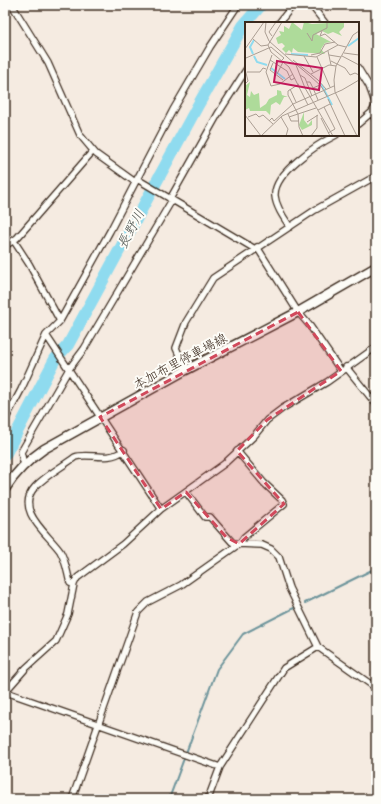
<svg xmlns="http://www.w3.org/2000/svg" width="381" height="804" font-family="Itim,'Klee One',sans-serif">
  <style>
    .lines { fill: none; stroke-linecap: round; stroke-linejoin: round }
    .stream { stroke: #6d949b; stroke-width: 2 }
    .river { stroke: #8fdbef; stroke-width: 12 }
    .minor-casing { stroke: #3b2a1e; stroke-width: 8 }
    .secondary-casing { stroke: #3b2a1e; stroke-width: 11 }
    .minor { stroke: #fdfcf7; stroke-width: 5.5 }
    .secondary { stroke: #fdfcf7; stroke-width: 8 }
    .marked { fill: #d1495b; fill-opacity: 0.2; stroke: #d1495b; stroke-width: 3; stroke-dasharray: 8 5; stroke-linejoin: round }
    .labels { text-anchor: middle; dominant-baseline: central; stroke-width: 4; stroke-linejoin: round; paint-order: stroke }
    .street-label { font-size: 13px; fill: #3b2a1e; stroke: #fdfcf7 }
    .water-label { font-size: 14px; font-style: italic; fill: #505652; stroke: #fdfcf7 }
    .inset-river { fill: none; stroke: #8fdbef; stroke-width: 2 }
    .inset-road { fill: none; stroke: #ab9e93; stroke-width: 1 }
    .view { fill: #c2185b; fill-opacity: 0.15; stroke: #c2185b; stroke-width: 2 }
    .inset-edge { fill: none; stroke: #3b2a1e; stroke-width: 2 }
  </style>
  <rect width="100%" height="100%" fill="#f5ebe1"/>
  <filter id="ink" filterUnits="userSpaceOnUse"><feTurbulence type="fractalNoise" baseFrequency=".025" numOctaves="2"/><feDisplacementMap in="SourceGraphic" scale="8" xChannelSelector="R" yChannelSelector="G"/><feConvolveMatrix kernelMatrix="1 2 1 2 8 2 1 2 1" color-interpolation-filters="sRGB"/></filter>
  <g filter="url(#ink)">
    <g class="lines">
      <path class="stream" d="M305,603l71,-35
        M169,799l48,-130 26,-35 51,-26"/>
      <path class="river" d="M5,455l50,-96 13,-14 129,-238 46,-81 18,-21"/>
      <defs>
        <path id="minor" d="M12,5l36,58 32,72 16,19 39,28
          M311,5l14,18
          M279,23l14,-18
          M358,68l11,18 7,19 -4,7 -14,12
          M372,112l4,9
          M137,179l118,70
          M170,199l48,-85 28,-44
          M290,227c-6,-9 -14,-20 -15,-31 -2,-23 43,-52 61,-61
          M14,241l15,23 31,57
          M5,246l12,-8 76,-87
          M257,247l41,65 12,14 31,45
          M46,335l115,174
          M346,367l30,37
          M186,370l-10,-22 10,-26 27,-44 102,-68 61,-34
          M5,420l16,-30 25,-55 14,-14 50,-90 63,-121 37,-63 28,-42
          M24,465l-3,-13 48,-83 15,-20 88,-149
          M186,492l19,25h5l22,25 7,2 23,1 9,4 8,8 10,31 29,59 58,41
          M74,584l-4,-1c-3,-11 -4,-22 -10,-32 -12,-17 -46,-41 -25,-64 11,-12 27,-20 40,-30 14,-5 33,6 49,-7
          M5,692l21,-24 30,-27 12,-27 6,-30 3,-6 46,-34 38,-35 63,-45 30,-28 13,-16 16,-12 44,-26 49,-35
          M6,692l214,75
          M72,799l66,-187 10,-10 33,-17 58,-41 5,-7 40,-33 -2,-4 -18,-17 -27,-32
          M208,799l12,-32 64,-99 34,-21"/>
        <path id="secondary" d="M5,489c10,-16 23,-29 39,-40l142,-79 112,-58 78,-45"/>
      </defs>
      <use href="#minor" class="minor-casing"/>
      <use href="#secondary" class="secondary-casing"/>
      <use href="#minor" class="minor"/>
      <use href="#secondary" class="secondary"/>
    </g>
  </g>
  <path class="marked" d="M298,312l43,59 -74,49 -30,31 47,53 -45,40 -13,-7 -40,-45 -25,17 -61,-92z"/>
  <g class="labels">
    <g class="street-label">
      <text transform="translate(180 361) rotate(-28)">本加布里停車場線</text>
    </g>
    <g class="water-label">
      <text transform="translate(131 229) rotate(-62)">長野川</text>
    </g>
  </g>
  <g transform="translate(245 22)">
    <rect width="114" height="114" fill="#f5ebe1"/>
    <path d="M47,0l10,8 2,-8 8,2 32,-2v5l-5,5 3,4 -9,-4 -5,2 -6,-3 -6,3 15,8 -6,1 -4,6 4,5 -27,-2 -5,-4 -1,5 -3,-3 -3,3 -4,-4 3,-3 -3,-3 -4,1 -2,-6 5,-3 -2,-4 5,1v-6l5,3zM5,60l-3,13 3,2 1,-6 3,4 5,-2 1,15 6,-4 3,-5 8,-4v-5l4,1 1,4 6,2h-4l-4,8 -4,-3 -5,3 -1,10 -4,-4h-16l-1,-3 -4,2v-24zM59,90v8l4,5 4,-5v5l-10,5 -3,-5z" fill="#aedb9a"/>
    <path class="inset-river" d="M103,24l11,-8M8,32l-3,-7 4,-7M46,32l17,1M9,34l3,6 10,3M26,46l14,11M76,62l11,21"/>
    <path class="inset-road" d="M21,0l-1,10 4,9 27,24 9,23 28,48M77,9l-2,5 5,-2 13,11 8,2M62,11l5,8 1,-6 14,-7v-6M27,14l-3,-4 7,-10M8,17l8,7 7,-1M26,18l-3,5 3,7 18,15 19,38M26,18l11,-18M0,27l19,-27M83,29l3,14M99,31l15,2M40,32l31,3 22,-12M27,33l-6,17 5,14 9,-2 13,-10M66,33l9,-2 5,-9 10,-2M84,33l12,2M0,34l1,2 25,-11 13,11 -2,2M59,34l9,16M97,34l17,9M72,35l13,30M25,38l17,11 4,9 4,-2M48,38l25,20 8,9M86,39l14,7 5,7 5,-2 4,2M28,41l-3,7 13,10M52,43l13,11M0,47l3,12 -3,3M2,50h13l3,-4 3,1M32,52l6,-12M66,52l18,-9 7,1M55,53l5,3 7,18M65,54l11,10 6,10M62,60h3l3,6 7,-3M54,62l-11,7v4l10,19 1,13 4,9M68,66l5,12M45,67l6,13M83,77l17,37M79,85l11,22 -7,4M73,88l12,-6M43,92l3,7h7M0,93l16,21M3,95l8,-3 3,3 4,-2 10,9M36,95l7,12 -2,7M44,95l27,-9M76,96l9,18M24,99l3,-3 2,3 19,-17 41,-18M62,100l11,-7M16,114l21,-20 60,-26 17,-10M66,114l6,-8v-13M112,114l-22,-44 -1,-12 2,-14 17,-31 6,-4"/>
    <path class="view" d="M32,39l45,7 -3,22 -45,-8z"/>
    <rect width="114" height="114" class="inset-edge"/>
  </g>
  <rect width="381" height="804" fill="none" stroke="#fdfcf7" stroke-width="20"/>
  <rect x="10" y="10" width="361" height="784" fill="none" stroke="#3b2a1e" stroke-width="1.5" filter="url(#ink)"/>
</svg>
